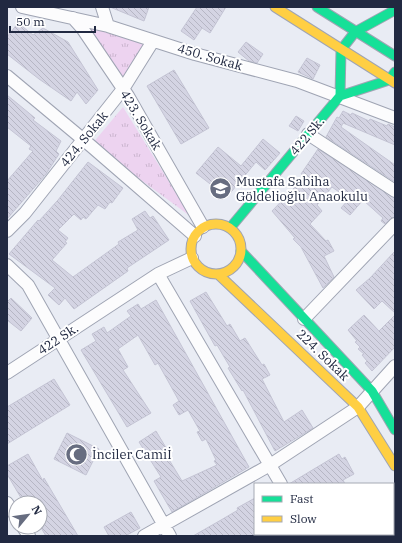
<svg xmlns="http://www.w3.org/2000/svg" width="402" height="543" font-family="'IBM Plex Serif',serif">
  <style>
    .park { fill: url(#park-tufts) }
    .building { fill: url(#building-back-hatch); stroke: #c4c4d4 }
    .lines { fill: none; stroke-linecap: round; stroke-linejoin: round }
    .street-casing { stroke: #9fa4b3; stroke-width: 14 }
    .fast-casing { stroke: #9fa4b3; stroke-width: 11 }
    .slow-casing { stroke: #9fa4b3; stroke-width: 11 }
    .street { stroke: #fcfcfd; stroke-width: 12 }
    .fast { stroke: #16e098; stroke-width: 9 }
    .slow { stroke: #ffcf43; stroke-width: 9 }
    .labels { text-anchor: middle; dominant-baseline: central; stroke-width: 4; stroke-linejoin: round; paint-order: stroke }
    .street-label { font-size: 13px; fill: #212941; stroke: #fff }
    .poi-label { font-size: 13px; fill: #212941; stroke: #fff; text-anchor: start }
  </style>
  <defs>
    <pattern id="park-tufts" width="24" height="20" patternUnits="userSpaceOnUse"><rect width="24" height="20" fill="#edd3f0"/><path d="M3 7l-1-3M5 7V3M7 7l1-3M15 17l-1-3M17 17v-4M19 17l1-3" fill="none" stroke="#cbb5cf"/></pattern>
    <pattern id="building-back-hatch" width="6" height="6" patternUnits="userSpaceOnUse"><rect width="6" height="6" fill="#d4d4e3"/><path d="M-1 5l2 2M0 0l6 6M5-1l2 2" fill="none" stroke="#b6b6c4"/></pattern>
  </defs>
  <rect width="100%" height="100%" fill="#e9ecf4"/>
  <path class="park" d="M88,25l60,19 -24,39z
    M123,107l67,109 -98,-72z"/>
  <path class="building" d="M110,7h39l-5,14z
    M197,7h29l-16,26 -8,-5 -8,12 -13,-9z
    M18,23l15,12 10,-7 25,14 30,48 -12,14 -9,-12 -6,9 -32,-22 -32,-25v-17z
    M246,42l17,12 -6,9 -8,-2 -11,-9z
    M307,58l13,7 -7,14 -15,-7z
    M174,70l35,58 -28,16 -34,-58z
    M7,95l28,23 -2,2 28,21 -5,10 3,3 -13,20 -39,45v-38l26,-30 -4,-2 2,-3 -24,-19z
    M343,111l8,4 1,-2 17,8 1,-2 17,7 1,-2 7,3v18l-52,-22 -2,4 54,38v17l-69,-45 11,-20 2,1z
    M296,116l8,5 -6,10 -9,-5z
    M263,139l17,14 -15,17 -9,-8 -29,35 -31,-24 22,-26 23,19z
    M318,149l77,49v19l-5,2 -5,5 -4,-3 2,-3 -20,-18 -13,15 -9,-7 8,-9 -17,-12 -15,18 5,6 -12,13 16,17 2,-1 6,11 -10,5 10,21 -11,11 -22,-41 -8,-8 2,-1 -23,-27 25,-26 -2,-1 8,-9 -2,-1z
    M88,162l35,26 -11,15 -2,-1 -5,7 -7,-4 -12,14 -3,-2 -2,3 -7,-6 -16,16 10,8 -3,4 2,1 -15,17 21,17 46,-33 -1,-2 20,-12 -6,-11 13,-8 5,7 3,-2 16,24 -42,28 1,3 -54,38 -9,-11 -6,7 -11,-10 7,-7 -46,-34 29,-34 1,1 19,-21z
    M395,251v62l-13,-12 -8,8 -18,-19 14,-12z
    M206,292l21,34 3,-2 10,17 5,-3 17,27 2,-1 6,11 -8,4 22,43 18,-12 11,18 -38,23 -32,-61 -1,1 -14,-23 2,-1 -13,-22 -2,1 -25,-45z
    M11,298l21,20 -11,13 -14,-11v-18z
    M156,300l93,167 -77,45 -18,-31 7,-4 -22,-35 17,-11 15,25 -3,2 14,23 35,-16 -3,-4 2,-1 -10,-21 -4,2 -5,-9 3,-1 -12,-21 -9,5 -6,-10 6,-4 -21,-38 -3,2 -17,-30 -20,14 10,18 -5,3 28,43 -24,14 -46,-77 15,-9 -4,-7 12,-7 3,6 24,-17 -4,-5 11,-7 3,5z
    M364,315l15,16 16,-16v32l-23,24 -7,-8 2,-2 -5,-6 2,-1 -6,-5 2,-2 -5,-5 2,-1 -9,-11z
    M54,379l16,26 -63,39v-37z
    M67,433l32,16 -13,26 -32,-16z
    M28,454l15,27 1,-3 34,58h-32l-6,-10v-23h-16l-17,-29v-8z
    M339,454l3,5 3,-2 9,17 -11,6 2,4h-56z
    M255,498v38h-62l28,-16 17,-10 -1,-2z
    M131,512l9,16 -15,8h-16l-5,-9z"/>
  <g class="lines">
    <defs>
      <path id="street" d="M22,7l86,19 87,28 102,27 98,37
        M102,7l6,19
        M73,18l9,10 46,68 75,131
        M7,76l84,70 104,90
        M308,134l87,57
        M7,231l18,-18 98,-124 30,-48
        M7,265l21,20 142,251
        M158,274l123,210
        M304,319l91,-95
        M7,373l151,-99 34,-16
        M7,503l9,13
        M23,527l6,9
        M309,534l1,2
        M144,536l126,-71 88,-58 37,-41"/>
      <path id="fast" d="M317,7l78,49
        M340,96l49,-16 6,-8
        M230,228l110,-132 1,-46 14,-18 40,-22
        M241,251l131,140 23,39"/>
      <path id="slow" d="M275,7l120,76
        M191 249a25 25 0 1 1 50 0a25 25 0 1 1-50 0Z
        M219,275l139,132 37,59"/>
    </defs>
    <use href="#street" class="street-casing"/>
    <use href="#fast" class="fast-casing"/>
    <use href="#slow" class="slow-casing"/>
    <use href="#street" class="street"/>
    <use href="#fast" class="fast"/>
    <use href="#slow" class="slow"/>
  </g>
  <defs>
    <symbol id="school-disc" viewBox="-11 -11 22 22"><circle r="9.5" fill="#676d80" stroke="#fff"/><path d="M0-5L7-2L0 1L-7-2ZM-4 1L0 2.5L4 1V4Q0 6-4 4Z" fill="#fff"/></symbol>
    <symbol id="mosque-disc" viewBox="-11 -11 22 22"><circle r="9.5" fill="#676d80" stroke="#fff"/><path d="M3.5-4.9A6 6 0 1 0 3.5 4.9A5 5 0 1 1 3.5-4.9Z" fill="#fff"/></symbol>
  </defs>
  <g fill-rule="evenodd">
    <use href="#school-disc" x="208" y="176" width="25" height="25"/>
    <use href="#mosque-disc" x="64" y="442" width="25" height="25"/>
  </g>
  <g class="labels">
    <g class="street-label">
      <text transform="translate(210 57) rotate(16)">450. Sokak</text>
      <text transform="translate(141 120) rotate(59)">423. Sokak</text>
      <text transform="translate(307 136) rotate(-50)">422 Sk.</text>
      <text transform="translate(84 139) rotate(-51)">424. Sokak</text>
      <text transform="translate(58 339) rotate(-33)">422 Sk.</text>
      <text transform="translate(323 355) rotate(44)">224. Sokak</text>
    </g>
    <g class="poi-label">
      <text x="236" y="181">Mustafa Sabiha<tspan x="236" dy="15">Göldelioğlu Anaokulu</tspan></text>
      <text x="92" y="454">İnciler Camiİ</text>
    </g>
  </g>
  <rect width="402" height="543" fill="none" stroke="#212941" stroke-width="16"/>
  <rect x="254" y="483" width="140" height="52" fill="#ffffff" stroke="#a6a9b3"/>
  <rect x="262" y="496" width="20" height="6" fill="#16e098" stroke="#a6a9b3"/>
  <text x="290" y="503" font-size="12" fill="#212941">Fast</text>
  <rect x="262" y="516" width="20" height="6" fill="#ffcf43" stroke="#a6a9b3"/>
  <text x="290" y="523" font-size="12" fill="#212941">Slow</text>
  <g transform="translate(28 515) rotate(61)"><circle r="19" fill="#ffffff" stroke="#a6a9b3"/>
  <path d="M0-3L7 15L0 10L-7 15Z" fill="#676d80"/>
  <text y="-6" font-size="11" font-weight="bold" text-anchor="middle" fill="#212941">N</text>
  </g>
  <path d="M10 26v6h85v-6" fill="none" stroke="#212941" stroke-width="2"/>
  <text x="16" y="26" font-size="12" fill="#212941" stroke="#ffffff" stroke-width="3" paint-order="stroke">50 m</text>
</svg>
